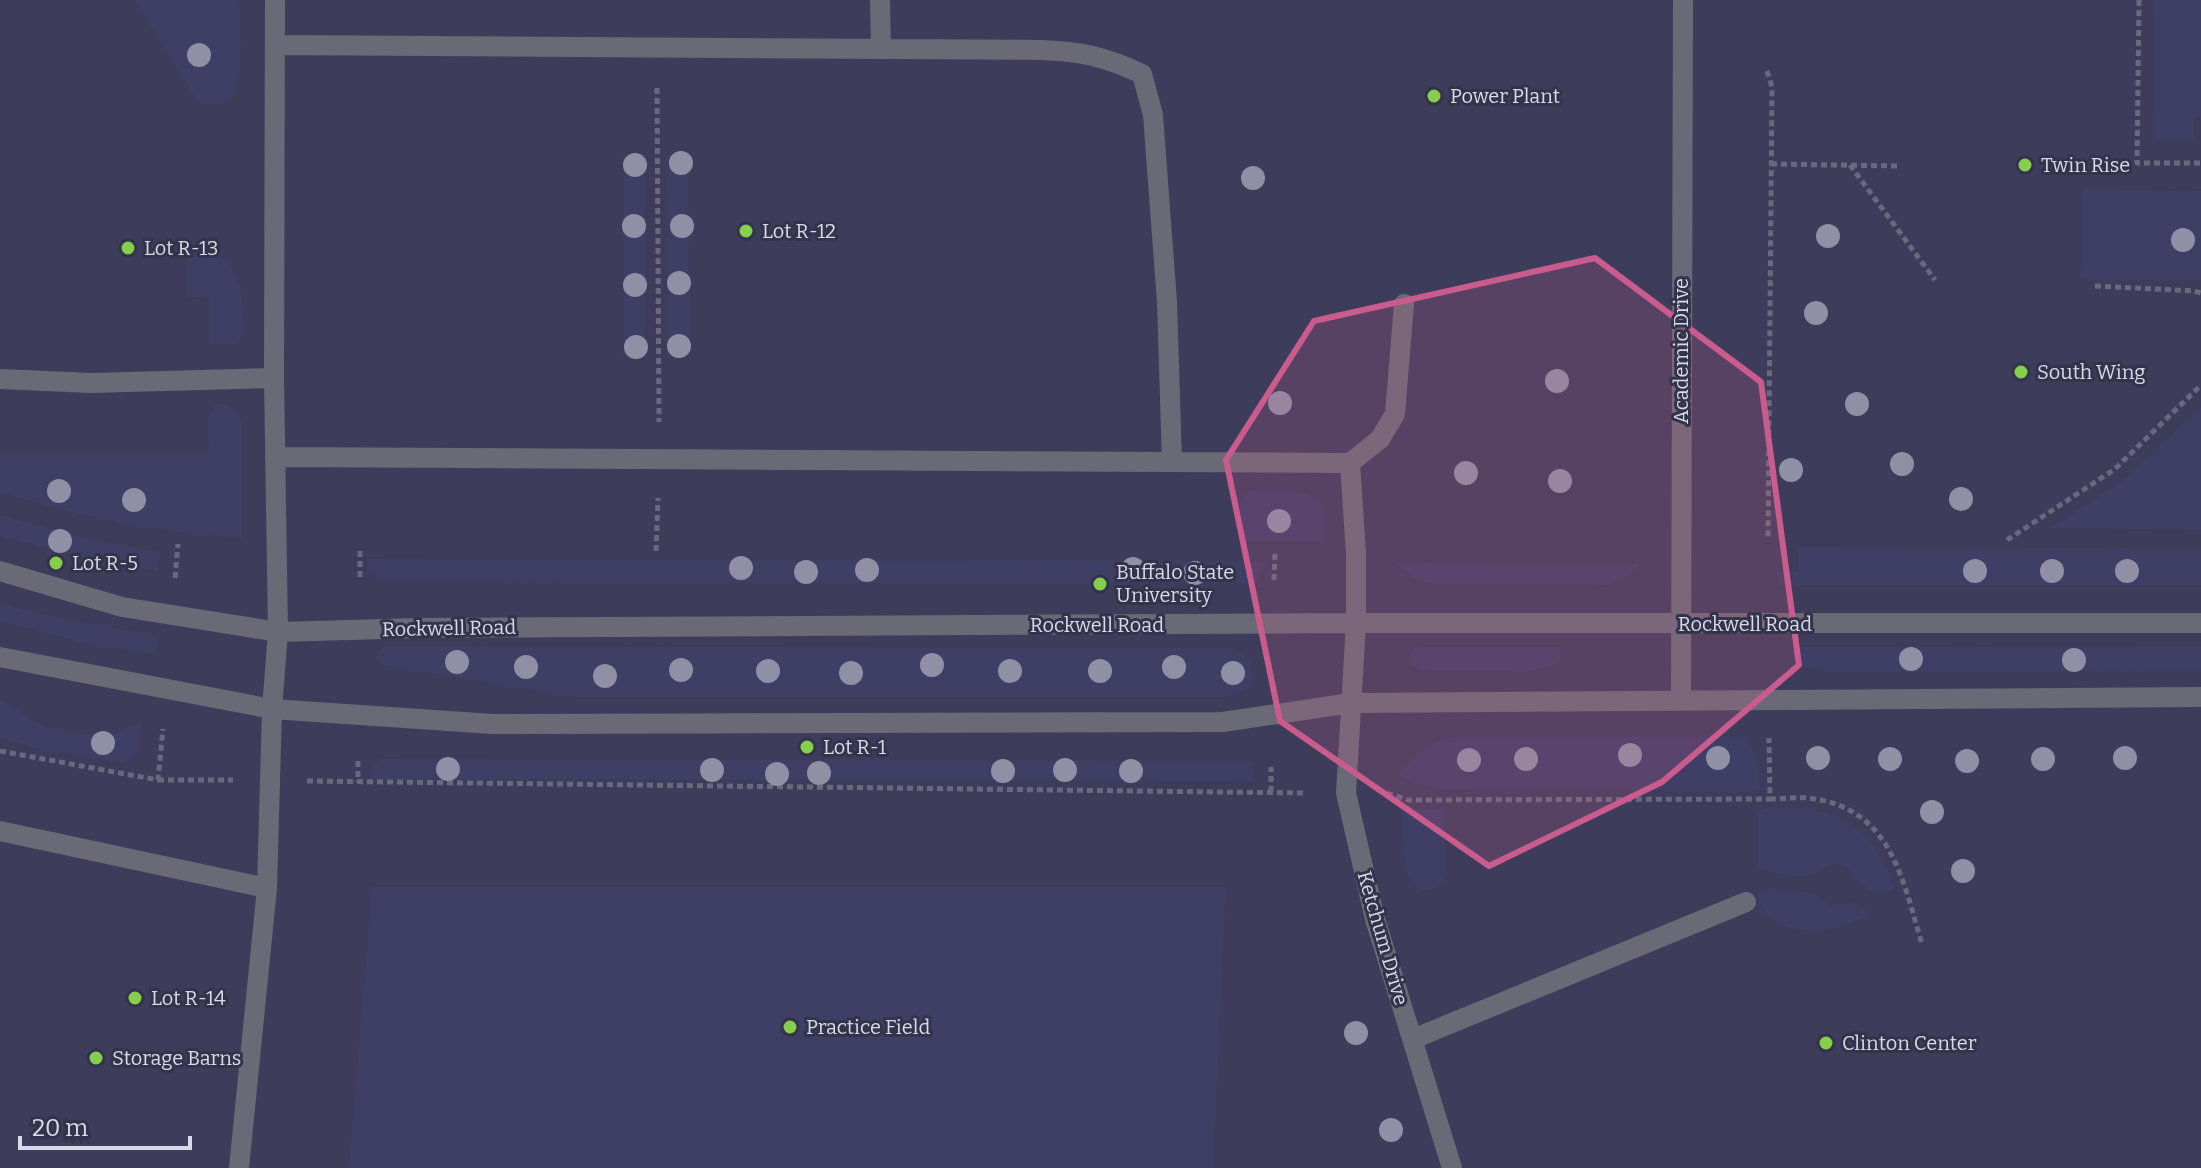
<svg xmlns="http://www.w3.org/2000/svg" width="2201" height="1168" font-family="Bitter,serif">
  <style>
    .built { fill: #3d3d5b }
    .green { fill: #3f3e64 }
    .lines { fill: none; stroke-linecap: round; stroke-linejoin: round }
    .path { stroke: #69697e; stroke-width: 5; stroke-dasharray: 6 4; stroke-linecap: butt }
    .minor { stroke: #6a6a76; stroke-width: 20 }
    .tree { fill: #8f90a5 }
    .marked { fill: #ca5c8d; fill-opacity: 0.2; stroke: #ca5c8d; stroke-width: 6; stroke-linejoin: round }
    .poi-dot { fill: #85cf4c; stroke: #33334b; stroke-width: 3 }
    .labels { text-anchor: middle; dominant-baseline: central; stroke-width: 6; stroke-linejoin: round; paint-order: stroke }
    .poi-label { font-size: 20px; fill: #d9d9e9; stroke: #33334b; text-anchor: start }
    .street-label { font-size: 20px; fill: #d9d9e9; stroke: #33334b }
  </style>
  <rect width="100%" height="100%" fill="#33334b"/>
  <path class="built" d="M0,0h2201v1168h-2201z"/>
  <path class="green" d="M135,0h104c0,31 15,130 -43,99z
    M2154,0h47v118h-7v22h-41z
    M688,154l2,203h-22l-1,-202z
    M623,155h22v201h-22z
    M2082,189l119,2v88l-120,-1z
    M187,250c15,0 32,2 42,14 13,15 21,65 8,80h-28v-46l-22,-1z
    M218,404c14,0 21,7 24,20v114c-82,-6 -163,-21 -242,-46v-39h209c0,-16 -7,-40 9,-49z
    M2201,407v123l-150,-2 75,-50z
    M1248,491c28,0 53,-6 75,14v36h-83v-39z
    M0,515l91,25 69,12 -2,19 -68,-12 -90,-23z
    M1798,547l403,2v36h-423v-13h20z
    M368,559l899,3 -12,21 -875,-2 -12,-13z
    M1396,563l244,1 -12,12 -22,9 -173,-1 -17,-4z
    M0,604l64,15 89,16 4,4 1,8 -4,5 -8,1 -62,-10 -84,-22z
    M386,646l847,2c18,7 22,20 18,38l-25,11h-647l-197,-32 -4,-3 -2,-10z
    M2201,646v25l-361,1 -43,-7 -5,-12 5,-6z
    M1419,647h141l2,8 -4,9 -28,7 -111,-1 -11,-8 5,-13z
    M0,699l43,28 63,11 26,-14 10,-1 -5,31 -13,9 -84,-14 -40,-11z
    M1455,737h290l14,25v28l-317,-1 -25,-5 -18,-9c14,-20 33,-33 56,-38z
    M378,759l875,2v20l-885,-2z
    M1767,808c65,-5 107,17 128,81 -43,11 -36,-25 -59,-25 -9,0 -14,9 -22,10 -16,4 -42,1 -56,-7v-56z
    M1443,809l4,67 -11,12 -12,3 -14,-11 -5,-10 -4,-60z
    M372,887h854l-13,281h-864z
    M1767,890l47,3 16,13c16,-2 31,-9 38,10 -12,4 -25,11 -37,13 -29,5 -70,-1 -73,-36z"/>
  <g class="lines">
    <path class="path" d="M2139,0l-2,163h64
      M1767,71l5,16 -4,450
      M657,88l2,334
      M1771,164l127,2
      M1850,165l85,115
      M2095,286l99,5 7,2
      M2007,540l108,-71 86,-84
      M360,551v27
      M656,551l2,-53
      M175,578l3,-34
      M1274,580l1,-27
      M0,751l158,29 5,-51
      M358,761v21
      M158,780h75
      M307,781l998,12
      M1271,792v-25
      M1387,793l21,7 362,-1 -1,-61
      M1770,799c12,0 26,-2 38,-1 83,9 94,80 114,146"/>
    <path class="minor" d="M880,0l1,49
      M275,45l765,5c40,1 66,7 102,24l11,41 14,187 5,160
      M0,379l91,4 183,-5
      M275,457l1075,6 6,91v69l-10,170 29,126 77,249
      M1350,463l30,-24 15,-25 9,-110
      M0,571l122,36 156,25 141,-4 937,-5h845
      M0,657l272,52 221,15 730,-2 128,-19 850,-6
      M1681,701l2,-701
      M0,831l267,57 5,-179 6,-77 -4,-254 1,-378
      M1413,1039l333,-137
      M239,1168l28,-280"/>
  </g>
  <g class="tree">
    <circle cx="199" cy="55" r="12"/>
    <circle cx="681" cy="163" r="12"/>
    <circle cx="635" cy="165" r="12"/>
    <circle cx="1253" cy="178" r="12"/>
    <circle cx="634" cy="226" r="12"/>
    <circle cx="682" cy="226" r="12"/>
    <circle cx="1828" cy="236" r="12"/>
    <circle cx="2183" cy="240" r="12"/>
    <circle cx="679" cy="283" r="12"/>
    <circle cx="635" cy="285" r="12"/>
    <circle cx="1816" cy="313" r="12"/>
    <circle cx="679" cy="346" r="12"/>
    <circle cx="636" cy="347" r="12"/>
    <circle cx="1557" cy="381" r="12"/>
    <circle cx="1280" cy="403" r="12"/>
    <circle cx="1857" cy="404" r="12"/>
    <circle cx="1902" cy="464" r="12"/>
    <circle cx="1791" cy="470" r="12"/>
    <circle cx="1466" cy="473" r="12"/>
    <circle cx="1560" cy="481" r="12"/>
    <circle cx="59" cy="491" r="12"/>
    <circle cx="1961" cy="499" r="12"/>
    <circle cx="134" cy="500" r="12"/>
    <circle cx="1279" cy="521" r="12"/>
    <circle cx="60" cy="541" r="12"/>
    <circle cx="741" cy="568" r="12"/>
    <circle cx="1133" cy="569" r="12"/>
    <circle cx="867" cy="570" r="12"/>
    <circle cx="1975" cy="571" r="12"/>
    <circle cx="2052" cy="571" r="12"/>
    <circle cx="2127" cy="571" r="12"/>
    <circle cx="806" cy="572" r="12"/>
    <circle cx="1195" cy="573" r="12"/>
    <circle cx="1911" cy="659" r="12"/>
    <circle cx="2074" cy="660" r="12"/>
    <circle cx="457" cy="662" r="12"/>
    <circle cx="932" cy="665" r="12"/>
    <circle cx="526" cy="667" r="12"/>
    <circle cx="1174" cy="667" r="12"/>
    <circle cx="681" cy="670" r="12"/>
    <circle cx="768" cy="671" r="12"/>
    <circle cx="1010" cy="671" r="12"/>
    <circle cx="1100" cy="671" r="12"/>
    <circle cx="851" cy="673" r="12"/>
    <circle cx="1233" cy="673" r="12"/>
    <circle cx="605" cy="676" r="12"/>
    <circle cx="103" cy="743" r="12"/>
    <circle cx="1630" cy="755" r="12"/>
    <circle cx="1718" cy="758" r="12"/>
    <circle cx="1818" cy="758" r="12"/>
    <circle cx="2125" cy="758" r="12"/>
    <circle cx="1526" cy="759" r="12"/>
    <circle cx="1890" cy="759" r="12"/>
    <circle cx="2043" cy="759" r="12"/>
    <circle cx="1469" cy="760" r="12"/>
    <circle cx="1967" cy="761" r="12"/>
    <circle cx="448" cy="769" r="12"/>
    <circle cx="712" cy="770" r="12"/>
    <circle cx="1065" cy="770" r="12"/>
    <circle cx="1003" cy="771" r="12"/>
    <circle cx="1131" cy="771" r="12"/>
    <circle cx="819" cy="773" r="12"/>
    <circle cx="777" cy="774" r="12"/>
    <circle cx="1932" cy="812" r="12"/>
    <circle cx="1963" cy="871" r="12"/>
    <circle cx="1356" cy="1033" r="12"/>
    <circle cx="1391" cy="1130" r="12"/>
  </g>
  <path class="marked" d="M1595,258l166,124 38,283 -137,117 -173,84 -209,-145 -54,-261 88,-139z"/>
  <g class="poi-dot">
    <circle cx="1434" cy="96" r="8"/>
    <circle cx="2025" cy="165" r="8"/>
    <circle cx="746" cy="231" r="8"/>
    <circle cx="128" cy="248" r="8"/>
    <circle cx="2021" cy="372" r="8"/>
    <circle cx="56" cy="563" r="8"/>
    <circle cx="1100" cy="584" r="8"/>
    <circle cx="807" cy="747" r="8"/>
    <circle cx="135" cy="998" r="8"/>
    <circle cx="790" cy="1027" r="8"/>
    <circle cx="1826" cy="1043" r="8"/>
    <circle cx="96" cy="1058" r="8"/>
  </g>
  <g class="labels">
    <g class="poi-label">
      <text x="1450" y="96">Power Plant</text>
      <text x="2041" y="165">Twin Rise</text>
      <text x="762" y="231">Lot R-12</text>
      <text x="144" y="248">Lot R-13</text>
      <text x="2037" y="372">South Wing</text>
      <text x="72" y="563">Lot R-5</text>
      <text x="1116" y="572">Buffalo State<tspan x="1116" dy="23">University</tspan></text>
      <text x="823" y="747">Lot R-1</text>
      <text x="151" y="998">Lot R-14</text>
      <text x="806" y="1027">Practice Field</text>
      <text x="1842" y="1043">Clinton Center</text>
      <text x="112" y="1058">Storage Barns</text>
    </g>
    <g class="street-label">
      <text transform="translate(1681 351) rotate(-90)">Academic Drive</text>
      <text x="1745" y="624">Rockwell Road</text>
      <text x="1097" y="625">Rockwell Road</text>
      <text transform="translate(449 628) rotate(-1)">Rockwell Road</text>
      <text transform="translate(1383 938) rotate(74)">Ketchum Drive</text>
    </g>
  </g>
  <path d="M20 1136v12h170v-12" fill="none" stroke="#d9d9e9" stroke-width="4"/>
  <text x="32" y="1136" font-size="24" fill="#d9d9e9" stroke="#33334b" stroke-width="6" paint-order="stroke">20 m</text>
</svg>
